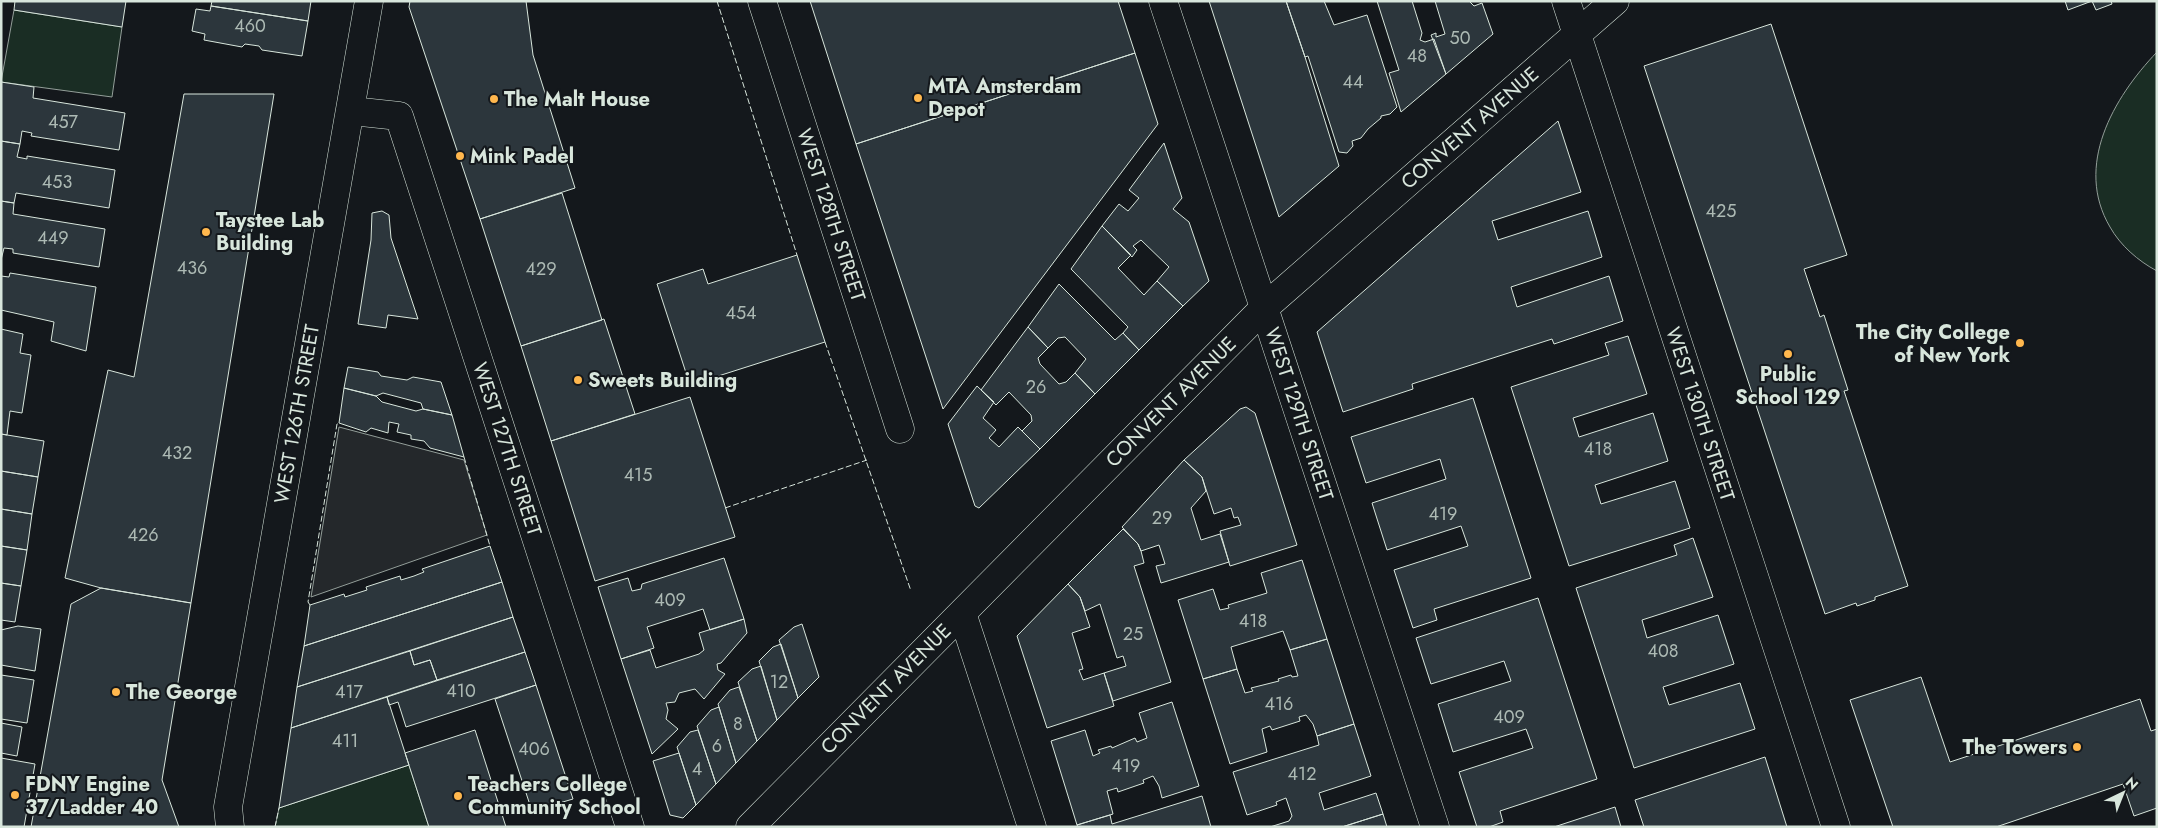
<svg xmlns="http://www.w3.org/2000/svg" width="2158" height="828" font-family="Jost,sans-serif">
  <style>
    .green { fill: #1a2d24; stroke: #939e99 }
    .parking { fill: #24282b; stroke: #939e99 }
    .building { fill: #2c363c; stroke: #d8e6dc }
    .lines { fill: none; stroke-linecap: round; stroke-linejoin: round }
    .minor-casing { stroke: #d8e6dc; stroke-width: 29 }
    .minor { stroke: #14181c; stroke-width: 28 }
    .fence { stroke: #d8e6dc; stroke-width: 1; stroke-dasharray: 6 2.5; stroke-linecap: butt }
    .poi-dot { fill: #ffb74d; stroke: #14181c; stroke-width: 2 }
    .labels { text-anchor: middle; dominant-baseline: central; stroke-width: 4; stroke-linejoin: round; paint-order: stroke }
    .number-label { font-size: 18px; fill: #adbab4 }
    .poi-label { font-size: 20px; font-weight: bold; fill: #d8e6dc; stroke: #14181c; text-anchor: start }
    .street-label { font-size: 20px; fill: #d8e6dc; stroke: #14181c }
  </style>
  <rect width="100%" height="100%" fill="#14181c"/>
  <path class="green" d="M14,10l108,17 -10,70 -111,-15z
    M2157,52v219c-19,-10 -37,-26 -47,-44 -36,-61 3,-129 47,-175z
    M409,765l20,62h-154l4,-19z"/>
  <path class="parking" d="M339,427l125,33 23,75 -176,62z"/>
  <path class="building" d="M15,1h111l-4,26 -108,-17z
    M212,1h99l-3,20 -97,-15z
    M410,1h116l7,54 42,133 -95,31 -71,-212z
    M810,1h308l17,52 -279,91z
    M1209,1h77l19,56 34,109 -60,51z
    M1286,1h38l10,24 33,-10 30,92 -7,7 -9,2v2l-13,11 -7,9 -9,3 1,5 -6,7 -8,-1 -31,-96 -3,1z
    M1377,1h35l10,32 -2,7 5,2 9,-3 12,35 -45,38 -12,-39 10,-3z
    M1435,1h34l5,5 8,-3 11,31 -47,40 -15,-39 5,-2v4l9,-3z
    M2065,1h46l1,3 -16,6 -4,-9 -24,9z
    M211,6l97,15 -6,35 -40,-6 -3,-4 -14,-2 -3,3 -38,-7 1,-6 -13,-3 4,-22 14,2z
    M1771,24l76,231 -43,14 16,48 4,-2 24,75 -4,1 64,195 -33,11v3l-18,6 -1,-3 -31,11 -181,-548z
    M1135,53l23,71 -215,285 -87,-265z
    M1,82l33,5 -1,11 92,15 -6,37 -88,-14 1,-3 -10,-2 -2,13 -19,-3z
    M184,94h90l-83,509 -90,-15 -36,-10 43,-208 26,7z
    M1558,121l23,71 -89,29 6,19 90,-29 14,46 -91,30 6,20 92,-31 14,45 -69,23 -2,-5 -140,45 1,5 -70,23 -26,-80z
    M1,141l19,3 -3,13 10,2v-3l88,14 -6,38 -93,-15 -2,10 -13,-2z
    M1164,143l18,55 -9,11 16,13 20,59 -26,25 -26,-25 12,-14 -28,-27 -8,6 4,4 -5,7 -30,-31 17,-22 9,7 11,-13 -10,-8z
    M562,193l40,127 -81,26 -41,-127z
    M1,201l13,2 -1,11 92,15 -6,38 -86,-14v-4l-9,-1 -3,12z
    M382,211l7,4 2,23 27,81 -30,-4 -2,13 -28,-4 13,-84 1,-27z
    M1102,226l29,29 -13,13 26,27 13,-14 26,25 -44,44 -16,-17 5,-6 -57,-58z
    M797,255l28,87 -135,43 -33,-101 46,-15 5,15z
    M10,273l86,14 -10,64 -35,-10 3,-19 -53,-12v-34l8,1z
    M1059,284l56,56 8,-7 16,17 -44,44 -20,-21 11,-14 -21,-22 -7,1 -10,10 -20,-21z
    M604,319l31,95 -84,27 -30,-95z
    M1028,327l20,21 -10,10 2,6 19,20 7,-2 9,-9 20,21 -55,55 -18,-18 10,-10 -1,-6 -22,-23 -13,13 -15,-15z
    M1,329l22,5 -3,19 11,2 -9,58 -12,-2 -3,24 -6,-1z
    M1628,336l19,58 -74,24 6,19 74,-24 15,48 -73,24 6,19 74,-23 15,47 -121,38 -58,-179 98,-32 -4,-12z
    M348,367l30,5 3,4 26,4 6,-3 28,5 11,33 -29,-6 -2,-6 -38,-10 -7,3 -32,-8z
    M977,386l17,16 -11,16 13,12 -7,8 10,9 19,-20 22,22 -61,59 -4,-2 -27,-82z
    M344,388l32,8 6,6 34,9 7,-2 29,6 12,42 -34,-9 -6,-7 -13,-2v-4l-14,-3 2,-8 -10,-2 -1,11 -17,-5 -5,4 -27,-9z
    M690,397l45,140 -140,44 -44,-140z
    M1473,398l58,180 -97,31 3,11 -24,8 -19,-58 74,-24 -7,-20 -74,24 -15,-47 74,-24 -6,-20 -74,24 -15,-46z
    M1246,407l9,6 42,132 -67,21 -10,-35 21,-6 -3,-8 -4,1 -3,-10 -17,6 -12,-37 -18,-17 56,-51z
    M1,434l43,7 -6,36 -37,-6z
    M1184,460l18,17 4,14 -15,17 10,32 19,-6 9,28 -68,21 -5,-17 9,-2 -6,-19 -18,6 -3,-7 -16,-17z
    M1,471l37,6 -6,37 -31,-5z
    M1,509l31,5 -5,36 -26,-4z
    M1123,529l15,15 3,7 3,12 -10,3 37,116 -58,19 -9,-28 22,-7 -3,-10 -6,2 -17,-54 -15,7 -5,-14 -12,-13z
    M1693,538l20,59 -71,23 5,18 71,-23 16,49 -71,23 6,18 71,-22 15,46 -121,39 -58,-180 101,-33 -3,-10z
    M1,546l26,4 -6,36 -20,-3z
    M490,546l12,36 -198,64 6,-41 34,-11 1,3 22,-7 -1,-3 34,-11 1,4 13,-4 10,-4 -2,-3z
    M724,558l20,61 -34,11 -7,-21 -56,18 7,21 -33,11 -23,-72 30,-9 4,13 9,-2 1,-5z
    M1302,560l25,79 -37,11 -7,-19 -52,16 6,22 -34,10 -25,-79 35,-11 7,21 9,-2 -1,-3 39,-12 -6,-20z
    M502,582l11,35 -216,70 7,-41z
    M1,583l20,3 -6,36 -14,-2z
    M1068,584l12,13 10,30 -18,6 11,36 -4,1 4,10 21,-7 10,33 -67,22 -30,-92z
    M101,588l90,15 -29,177 17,47h-148l40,-223z
    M1538,598l59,181 -97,32 3,11 -14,5h-12l-18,-55 74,-24 -7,-19 -73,23 -15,-48 73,-23 -7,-20 -73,23 -15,-46z
    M513,617l12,35 -88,28 -7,-20 -16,5 -4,-14z
    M744,619l3,14 -26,30 -4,1 1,6 7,4 -21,25 -9,-10 -16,4 -4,9 -9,1 2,7 -2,9 12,10 -26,25 -31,-95 29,-9 6,18 43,-14 5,-4 -5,-17z
    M802,624l17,53 -21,21 -19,-58 15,-13z
    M18,626l23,3 -6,42 -34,-6v-35z
    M1327,639l27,85 -37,12 -4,-12 -7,-9 -7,2 1,4 -28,9 -2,-4 -8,3 5,23 -37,12 -27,-85 34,-10 8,24 8,-2 -2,-3 28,-7 -1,-2 13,-4 1,2 6,-1 -8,-26z
    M781,644l17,54 -21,22 -18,-59 14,-14z
    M410,651l4,14 16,-5 7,20 -146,48 6,-41z
    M525,652l11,33 -130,42 -8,-25 -9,3 -2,-8z
    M761,666l16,54 -20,21 -19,-59 14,-13z
    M1,675l33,5 -7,43 -26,-4z
    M1921,677l29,85 190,-63 11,32 6,-2v79l-23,8 -11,-32 -127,43h-103l-43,-127z
    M536,685l37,114 -41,12 -37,-112z
    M739,687l18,54 -21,22 -18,-59 12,-14z
    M387,697l22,68 -130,43 12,-80z
    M1172,702l27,84 -37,12 -3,-12 -6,-10 -10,4 1,3 -26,9 -1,-4 -10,3 6,23 -36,11 -26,-84 34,-11 8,26 7,-3 -2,-3 13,-4 1,2 23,-10 2,4 10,-4 -8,-25z
    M719,707l17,56 -20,21 -19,-58 14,-16z
    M1,723l21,4 -5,29 -16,-3z
    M1354,724l17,52 -52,17 5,17 52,-17 7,21 -41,13h-72l19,-6 3,-5 -6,-18 -10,4 1,3 -30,10 -14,-43 86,-27 -2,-9z
    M475,730l31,97h-77l-24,-74z
    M698,730l18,54 -20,21 -19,-58 13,-15z
    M679,753l17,52 -13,13 -13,-3 -17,-54z
    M1765,757l22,70h-143l-9,-27z
    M1,758l34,6 -11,63h-23z
    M1202,796l9,31h-133l-1,-2 33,-10 2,9z
    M1615,807l6,20h-67z
    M1383,814l4,13h-45z"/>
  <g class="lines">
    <defs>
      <path id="minor" d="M762,1l138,428
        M1163,1l272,826
        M1566,1l270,826
        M352,111l47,5 231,711
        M962,613l70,214
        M230,827l-2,-20 141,-806
        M750,827l514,-519 351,-307"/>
    </defs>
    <use href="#minor" class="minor-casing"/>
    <use href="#minor" class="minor"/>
    <path class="fence" d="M717,1l80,254
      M825,342l86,249
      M464,457l26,89
      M725,508l142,-48
      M310,605l-2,-3 29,-178 2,-1
      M275,827l4,-19"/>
  </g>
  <g class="poi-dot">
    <circle cx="918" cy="98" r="5"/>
    <circle cx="494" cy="99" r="5"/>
    <circle cx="460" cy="156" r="5"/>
    <circle cx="206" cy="232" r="5"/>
    <circle cx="2020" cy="343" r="5"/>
    <circle cx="1788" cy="354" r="5"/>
    <circle cx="578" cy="380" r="5"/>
    <circle cx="116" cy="692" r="5"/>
    <circle cx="2077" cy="747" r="5"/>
    <circle cx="15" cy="795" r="5"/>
    <circle cx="458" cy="796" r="5"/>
  </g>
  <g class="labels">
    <g class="number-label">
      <text x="250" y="26">460</text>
      <text x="1460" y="38">50</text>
      <text x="1417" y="56">48</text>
      <text x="1353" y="82">44</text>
      <text x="63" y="122">457</text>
      <text x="57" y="182">453</text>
      <text x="1721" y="211">425</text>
      <text x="53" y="238">449</text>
      <text x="192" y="268">436</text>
      <text x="541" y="269">429</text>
      <text x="741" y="313">454</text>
      <text x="1036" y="387">26</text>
      <text x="1598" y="449">418</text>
      <text x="177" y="453">432</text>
      <text x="638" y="475">415</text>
      <text x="1443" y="514">419</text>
      <text x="1162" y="518">29</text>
      <text x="143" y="535">426</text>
      <text x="670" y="600">409</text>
      <text x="1253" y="621">418</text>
      <text x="1133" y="634">25</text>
      <text x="1663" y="651">408</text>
      <text x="779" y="682">12</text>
      <text x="461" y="691">410</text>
      <text x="349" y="692">417</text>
      <text x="1279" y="704">416</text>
      <text x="1509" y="717">409</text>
      <text x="738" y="724">8</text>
      <text x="345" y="741">411</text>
      <text x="717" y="746">6</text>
      <text x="534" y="749">406</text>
      <text x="1126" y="766">419</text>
      <text x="697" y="769">4</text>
      <text x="1302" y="774">412</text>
    </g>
    <g class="poi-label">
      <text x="928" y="86">MTA Amsterdam<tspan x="928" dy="23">Depot</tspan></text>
      <text x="504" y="99">The Malt House</text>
      <text x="470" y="156">Mink Padel</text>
      <text x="216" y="220">Taystee Lab<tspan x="216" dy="23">Building</tspan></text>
      <text x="2010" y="332" text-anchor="end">The City College<tspan x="2010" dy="23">of New York</tspan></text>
      <text x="1788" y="374" text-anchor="middle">Public<tspan x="1788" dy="23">School 129</tspan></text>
      <text x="588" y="380">Sweets Building</text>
      <text x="126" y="692">The George</text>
      <text x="2067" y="747" text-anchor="end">The Towers</text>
      <text x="25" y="784">FDNY Engine<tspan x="25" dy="23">37/Ladder 40</tspan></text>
      <text x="468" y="784">Teachers College<tspan x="468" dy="23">Community School</tspan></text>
    </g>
    <g class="street-label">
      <text transform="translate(1470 128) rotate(-41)">CONVENT AVENUE</text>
      <text transform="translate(831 215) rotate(72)">WEST 128TH STREET</text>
      <text transform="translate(1171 402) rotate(-45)">CONVENT AVENUE</text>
      <text transform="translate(297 414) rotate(-80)">WEST 126TH STREET</text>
      <text transform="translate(1299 414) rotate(72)">WEST 129TH STREET</text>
      <text transform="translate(1700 414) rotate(72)">WEST 130TH STREET</text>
      <text transform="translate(507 449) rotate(72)">WEST 127TH STREET</text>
      <text transform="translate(886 689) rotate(-45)">CONVENT AVENUE</text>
    </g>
  </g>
  <rect width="2158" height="828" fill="none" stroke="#d8e6dc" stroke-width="5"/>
  <g transform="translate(2123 793) rotate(43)" stroke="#14181c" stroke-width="4" paint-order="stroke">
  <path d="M0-4L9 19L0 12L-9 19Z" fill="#d8e6dc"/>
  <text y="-8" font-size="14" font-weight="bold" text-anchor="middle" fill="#d8e6dc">N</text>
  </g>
</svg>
